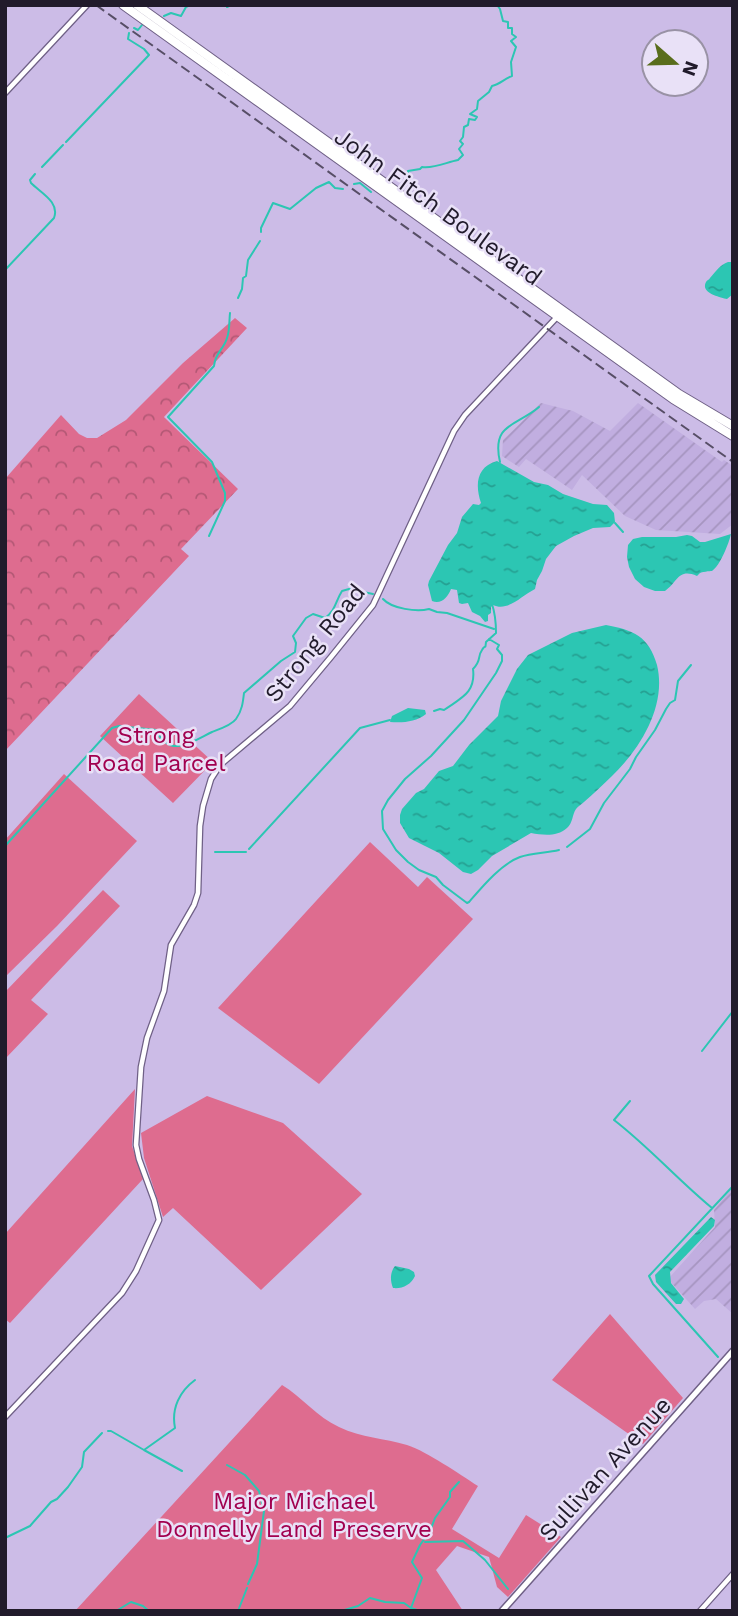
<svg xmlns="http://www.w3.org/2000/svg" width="738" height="1616" font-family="'Work Sans',sans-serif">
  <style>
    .industrial { fill: url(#industrial-furrows) }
    .green { fill: #de6c8f }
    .forest { fill: url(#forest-crowns) }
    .water { fill: url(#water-ripples) }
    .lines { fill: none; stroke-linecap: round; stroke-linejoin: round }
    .stream { stroke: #2cc6b3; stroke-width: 2 }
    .tertiary-casing { stroke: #6f6086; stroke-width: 7 }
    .secondary-casing { stroke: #6f6086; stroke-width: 8 }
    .trunk-casing { stroke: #6f6086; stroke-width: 10 }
    .tertiary { stroke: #fff; stroke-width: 4.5 }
    .secondary { stroke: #fff; stroke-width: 5 }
    .trunk { stroke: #fff; stroke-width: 8 }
    .rail { stroke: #574e66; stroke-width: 2; stroke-dasharray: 10 5; stroke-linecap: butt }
    .labels { text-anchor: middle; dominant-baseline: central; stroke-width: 5; stroke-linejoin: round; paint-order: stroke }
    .street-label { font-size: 24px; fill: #211b2b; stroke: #e9e1f7 }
    .park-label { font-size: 24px; fill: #a1004f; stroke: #e9e1f7 }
  </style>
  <defs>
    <pattern id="industrial-furrows" width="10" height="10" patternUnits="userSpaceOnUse" patternTransform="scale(1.75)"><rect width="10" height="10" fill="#c1aee0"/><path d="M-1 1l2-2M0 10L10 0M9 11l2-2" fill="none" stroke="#a695c0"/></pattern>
    <pattern id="forest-crowns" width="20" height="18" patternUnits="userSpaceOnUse" patternTransform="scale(1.75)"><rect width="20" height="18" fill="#de6c8f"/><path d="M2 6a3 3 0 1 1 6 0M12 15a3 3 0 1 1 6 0" fill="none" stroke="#b45875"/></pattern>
    <pattern id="water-ripples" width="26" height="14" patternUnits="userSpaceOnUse" patternTransform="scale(1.75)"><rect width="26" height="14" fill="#2cc6b3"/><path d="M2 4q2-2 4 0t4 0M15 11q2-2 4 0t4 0" fill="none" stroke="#25a092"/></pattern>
  </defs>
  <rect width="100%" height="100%" fill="#ccbce7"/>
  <path class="industrial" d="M541,403l32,8 37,20 28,-28 84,59 2,-2 9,6v58l-13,10 -64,-4 -31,-14 -43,-41 -10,15 -46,-31 -7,8 -17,-11 1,-16z
    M733,1187v127l-17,-15 -12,2 -9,8 -27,-30 47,-52 -1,-17z"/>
  <path class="green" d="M139,694l74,68 -40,41 -73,-67z
    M64,774l73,67 -80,85 -52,51v-137z
    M370,842l48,45 9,-10 46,42 -154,165 -101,-76z
    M103,890l17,16 -89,94 17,14 -43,45v-67z
    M135,1089l-3,57 11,33 -133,144 -5,-4v-85z
    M207,1096l76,27 79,71 -101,96 -88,-82 -10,9 -19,-59 -3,-25z
    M610,1314l73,84 -40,46 -91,-64z
    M282,1385c20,12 35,32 57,42 23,11 45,11 68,18 21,7 52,29 71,41l-26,43 47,29 27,-43 35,22 -53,60 -11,-10 -8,-30 -32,-11 -21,24 27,41h-388z"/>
  <path class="forest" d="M235,318l12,10 -83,89 74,72 -57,60 8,7 -184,195v-272l56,-64 18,19 8,4h10l29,-18 57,-57z"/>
  <path class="water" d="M728,262h5v32l-6,5c-7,-2 -27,-6 -21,-17 1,-2 3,-2 4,-4 6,-7 10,-13 18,-16z
    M497,461l37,21 14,3 15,9 30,10 14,1 7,8 1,9 -5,5 -17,1 -19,8 -18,10 -10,13 -4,12 -5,9 -2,9c-14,7 -27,23 -42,16l-2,2v6l-3,2v6l-3,1 -5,-6 -8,-4 -4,-9 -6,1 -3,-1 -2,-13 -6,-1c-3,8 -10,16 -19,12l-4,-16 1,-4 19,-36 9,-12 5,-16 11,-13 6,1 2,-2c-6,-18 -5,-36 16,-42z
    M731,534c-2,9 -11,32 -19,37 -2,0 -11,1 -12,2l-3,3c-19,-8 -19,6 -32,15h-10l-11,-4 -9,-8 -6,-12 -2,-10 1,-12 5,-6 9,-2h34l11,-2 5,1 8,6h5z
    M606,625c27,5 43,11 51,40 10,41 -17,84 -45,111 -9,9 -18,17 -28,26 -2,2 -6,4 -8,7 -4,6 -3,14 -9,19 -10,9 -24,7 -36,5l-39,23 -14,14 -7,4 -8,-2 -24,-19 -30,-15 -9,-15v-8l2,-6 14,-16 8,-4 15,-18 14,-5 16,-21 29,-29 3,-15 16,-32 11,-14 44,-22z
    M408,708l17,2 1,4c-10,8 -23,9 -36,8l2,-6z
    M711,1217l4,3 -1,6 -44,46 1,11 13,16 -3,5h-5l-20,-22 -1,-7z
    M395,1266l14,3 5,3 1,4c-4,9 -13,13 -22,12 -3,-7 -3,-16 2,-22z"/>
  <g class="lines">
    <path class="stream" d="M226,5l1,2 4,-2
      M164,16l7,-3 10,3 5,-9 4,-2
      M134,28l4,2 4,-5
      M66,142l83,-87 -5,-6 -16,-10 1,-6
      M42,167l21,-22
      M354,184l6,-1 11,9
      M403,185l5,-7v-7l12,-2 2,-2c12,2 25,-5 36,-7l5,-5 -4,-6 4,-5 -3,-3 3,-4 1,-10 4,-2 1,-6 6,1 2,-3 -7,-3 7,-5 1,-8 11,-9 3,-6c8,-2 12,-7 20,-10l-1,-14 5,-15 -5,-6 5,-4 -4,-3v-6h-4v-6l-5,-1 -3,-12 -3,-4
      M261,232v-4l12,-25 17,6 26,-21 13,-6 6,6 8,1
      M5,270l49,-52c6,-16 -13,-25 -23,-35l-1,-3 5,-6
      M238,298l4,-9 1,-11 3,-2 2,-16 12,-19
      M500,462c-9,-39 17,-36 39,-55
      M615,523l8,9
      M209,536l16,-35v-8l-13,-31 -44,-45 46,-51c1,-13 10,-17 13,-28 3,-8 2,-17 3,-25
      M383,599c9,10 34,13 46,10l8,3 10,1 47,16
      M489,639l10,6 -2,4 5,6v6l-6,12 -32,47 -33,36 -26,23 -17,21 -6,11 1,18 13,21 12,12 11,8 17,7 7,8 24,18 2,-1c13,-15 32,-38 51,-45 12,-4 27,-4 39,-7
      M434,711l6,-2 4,1c17,-12 32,-17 29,-41 9,-9 4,-12 9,-19 4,-7 3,1 4,-8l10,-9c0,-9 -1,-20 -4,-29
      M5,846l107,-118 7,-2 37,4c14,29 36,12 56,2 8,-3 20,-7 24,-13 6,-8 7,-17 8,-26l37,-32 14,-9 1,-9 -3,-7 13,-18 7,-4 12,4c11,-8 10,-16 17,-27l7,-2 24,5
      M567,847l23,-18 14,-26 26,-34 6,-12 19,-27 11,-21 4,-6 5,-3 3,-19 13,-16
      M249,849l111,-121 30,-8
      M215,852h31
      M702,1051l31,-40
      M630,1101l-16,19c35,27 64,60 98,88
      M718,1357l-65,-73 -4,-8 84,-90
      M108,1431h3l33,19 31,-22c-4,-20 5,-37 20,-48
      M144,1450l38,21
      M227,1465l18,10 14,16 5,20 -7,53 -9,20
      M5,1538l25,-12 21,-24 6,-3 11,-12 14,-20 2,-15 18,-19
      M425,1542l38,-1 22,19 23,29
      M411,1608l11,-30 -10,-16 8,-17 10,-14 5,-13 15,-21v-5l9,-10
      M32,1611h2
      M116,1611l15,-9 12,4 6,5
      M238,1611l9,-23
      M242,1611l4,-1 5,1
      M341,1611l17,-5 12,-8 15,4 19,1 7,5 9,3"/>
    <defs>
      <path id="tertiary" d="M5,93l82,-88
        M5,1417l117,-124 14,-22 23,-51 -5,-20 -15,-41 -3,-14 5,-78 6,-29 17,-47 7,-46 23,-40 4,-12 2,-67 3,-20 8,-27 9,-14 70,-59 41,-49 42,-52 81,-174 11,-16 92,-98
        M700,1611l33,-37"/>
      <path id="secondary" d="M502,1611l231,-260"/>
      <path id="trunk" d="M123,5l550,394 60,37
        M137,5l542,389 54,32"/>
    </defs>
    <use href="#tertiary" class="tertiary-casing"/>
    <use href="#secondary" class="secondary-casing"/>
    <use href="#trunk" class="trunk-casing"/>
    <use href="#tertiary" class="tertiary"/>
    <use href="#secondary" class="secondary"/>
    <use href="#trunk" class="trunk"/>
    <path class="rail" d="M96,5l637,457"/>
  </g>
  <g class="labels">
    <g class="street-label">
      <text transform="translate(438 207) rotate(36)">John Fitch Boulevard</text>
      <text transform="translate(315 643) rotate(-51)">Strong Road</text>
      <text transform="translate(605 1469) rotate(-48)">Sullivan Avenue</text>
    </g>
    <g class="park-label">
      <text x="156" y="735">Strong<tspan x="156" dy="28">Road Parcel</tspan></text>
      <text x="294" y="1501">Major Michael<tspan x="294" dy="28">Donnelly Land Preserve</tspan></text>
    </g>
  </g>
  <rect width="738" height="1616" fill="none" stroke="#211b2b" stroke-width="14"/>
  <g transform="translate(675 63) rotate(110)"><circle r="33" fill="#e9e1f7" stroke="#9992a5" stroke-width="2"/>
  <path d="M0-5L12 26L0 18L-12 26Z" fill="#596d1c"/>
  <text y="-10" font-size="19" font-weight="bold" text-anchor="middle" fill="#211b2b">N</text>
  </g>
</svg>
